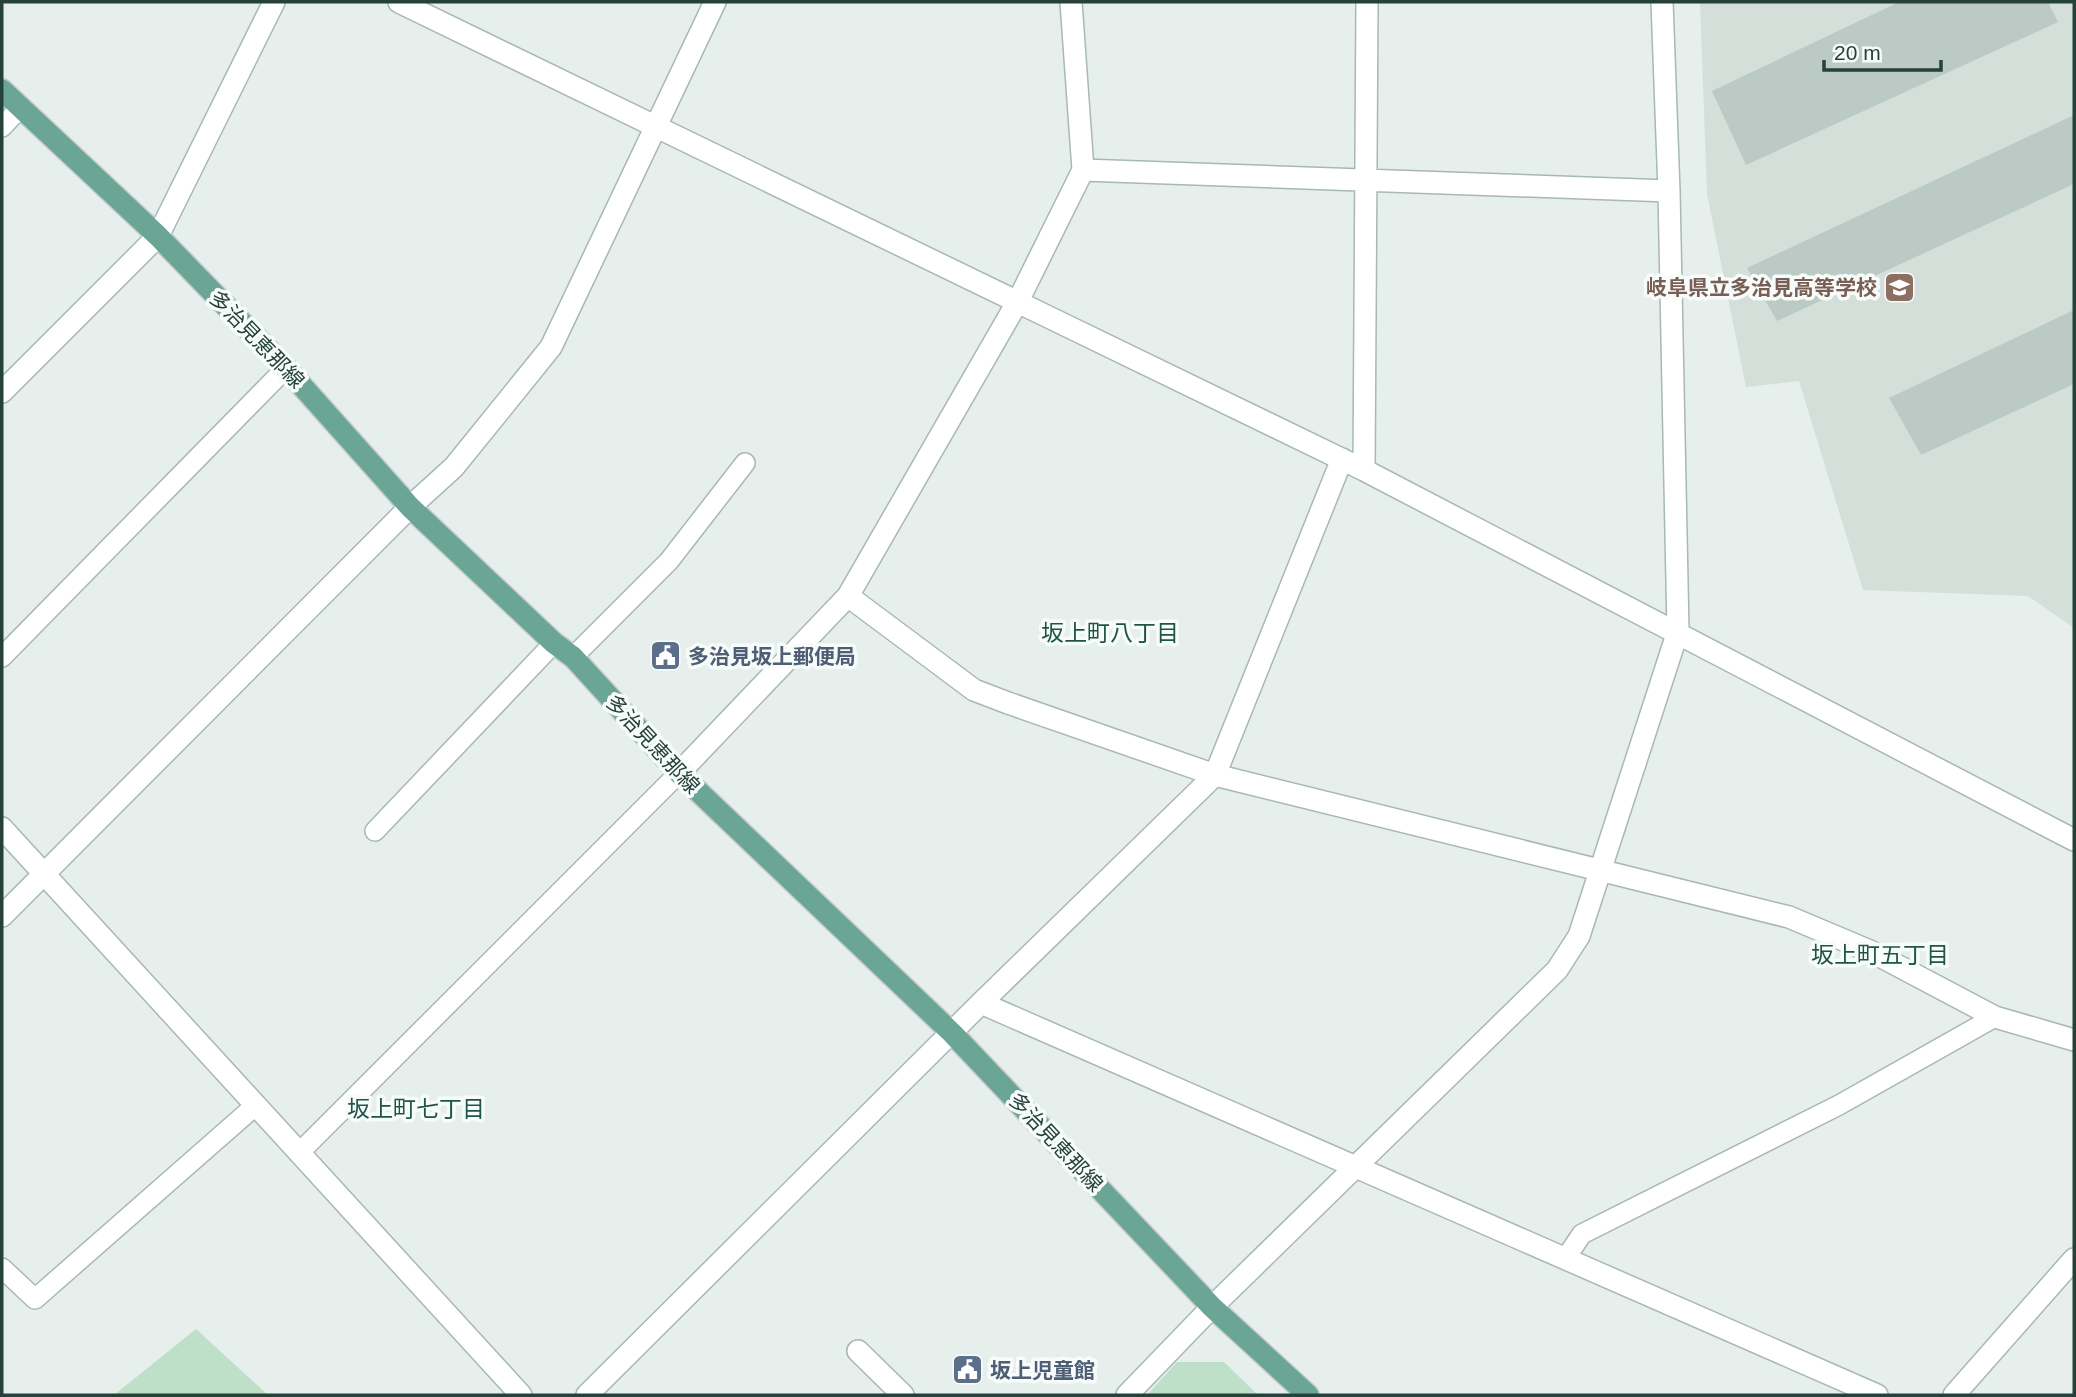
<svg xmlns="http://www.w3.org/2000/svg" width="2076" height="1397" font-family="Helvetica,'Noto Sans JP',sans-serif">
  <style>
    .built { fill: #d4dfda }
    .green { fill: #bfe0c8 }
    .building { fill: #bbcac4 }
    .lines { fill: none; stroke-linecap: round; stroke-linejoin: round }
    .lane-casing { stroke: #a8b8b2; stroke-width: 22 }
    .street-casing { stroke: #a8b8b2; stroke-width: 24 }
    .primary-casing { stroke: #c2cac8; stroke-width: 24 }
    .lane { stroke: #fff; stroke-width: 19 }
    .street { stroke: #fff; stroke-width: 21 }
    .primary { stroke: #6aa596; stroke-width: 21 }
    .labels { text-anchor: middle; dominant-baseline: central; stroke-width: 7; stroke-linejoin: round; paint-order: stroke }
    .education-label { font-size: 21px; font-weight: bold; fill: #785e54; stroke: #f7fbf9; text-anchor: end }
    .street-label { font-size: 21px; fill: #24423a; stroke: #f7fbf9 }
    .service-label { font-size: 21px; font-weight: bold; fill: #4e5e75; stroke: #f7fbf9; text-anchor: start }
    .neighbourhood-label { font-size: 23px; fill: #1f5548; stroke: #f7fbf9 }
  </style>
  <rect width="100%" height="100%" fill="#e6efeb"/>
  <path class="built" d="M1700,2h374v626l-46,-32 -165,-6 -64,-209 -53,6 -39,-193z"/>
  <path class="green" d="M196,1329l72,66h-154z
    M1177,1362h47l34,33h-111z"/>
  <path class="building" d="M1899,2h149l10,20 -312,143 -34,-74z
    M2074,115v69l-297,137 -30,-53z
    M2074,310v74l-153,71 -32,-57z"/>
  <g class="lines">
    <defs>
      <path id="lane" d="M2,127l18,-19
        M2,657l284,-289
        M573,657l96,-96 76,-98
        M375,831l179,-188
        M299,1153l380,-380
        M1565,1259l17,-25 257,-129 156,-88
        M2,1268l33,31 221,-194"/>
      <path id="street" d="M399,2l965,468 710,370
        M1083,170l586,21
        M2,392l156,-156 116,-234
        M1364,470l3,-468
        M848,596l126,94 34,13 207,72 574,142 83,35 123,65 79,23
        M679,773l169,-177 170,-295 65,-131 -12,-168
        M2,828l519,567
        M2,916l408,-409 44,-40 97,-120 164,-345
        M981,1003l896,392
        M858,1351l45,44
        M587,1395l394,-392 234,-228 127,-316
        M1127,1395l85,-88 345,-337 22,-34 99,-305 -9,-440 -7,-189
        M1954,1395l120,-136"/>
      <path id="primary" d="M2,90l156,146 128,132 124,139 144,136 19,14 106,116 273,260 260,274 96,88"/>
    </defs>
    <use href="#lane" class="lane-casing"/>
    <use href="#street" class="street-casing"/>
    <use href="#primary" class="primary-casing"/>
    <use href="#lane" class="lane"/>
    <use href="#street" class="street"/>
    <use href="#primary" class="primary"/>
  </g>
  <defs>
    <symbol id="school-square" viewBox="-11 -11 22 22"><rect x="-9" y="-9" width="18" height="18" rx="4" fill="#8d6e63" stroke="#f7fbf9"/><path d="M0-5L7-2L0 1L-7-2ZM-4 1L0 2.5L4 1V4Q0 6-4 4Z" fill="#fff"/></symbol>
    <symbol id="civic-square" viewBox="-11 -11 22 22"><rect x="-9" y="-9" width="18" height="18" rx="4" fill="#5c6f8a" stroke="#f7fbf9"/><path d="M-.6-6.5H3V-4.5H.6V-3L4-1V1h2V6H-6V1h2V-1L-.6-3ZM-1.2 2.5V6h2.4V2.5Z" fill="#fff"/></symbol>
  </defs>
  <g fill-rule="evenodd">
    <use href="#school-square" x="1882" y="270" width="35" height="35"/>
    <use href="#civic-square" x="648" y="638" width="35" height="35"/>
    <use href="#civic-square" x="950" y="1352" width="35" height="35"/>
  </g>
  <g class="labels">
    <g class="education-label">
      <text x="1877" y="287">岐阜県立多治見高等学校</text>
    </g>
    <g class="street-label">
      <text transform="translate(257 339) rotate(46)">多治見恵那線</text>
      <text transform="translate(653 744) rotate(47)">多治見恵那線</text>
      <text transform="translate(1056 1142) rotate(47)">多治見恵那線</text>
    </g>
    <g class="service-label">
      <text x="688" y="656">多治見坂上郵便局</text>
      <text x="990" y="1370">坂上児童館</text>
    </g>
    <g class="neighbourhood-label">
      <text x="1110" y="633">坂上町八丁目</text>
      <text x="1880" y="955">坂上町五丁目</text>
      <text x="416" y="1109">坂上町七丁目</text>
    </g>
  </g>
  <rect width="2076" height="1397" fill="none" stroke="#24423a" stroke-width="7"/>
  <path d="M1824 60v10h117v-10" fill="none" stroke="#24423a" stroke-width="3.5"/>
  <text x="1834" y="60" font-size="21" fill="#24423a" stroke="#f7fbf9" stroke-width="5" paint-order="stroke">20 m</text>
</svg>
